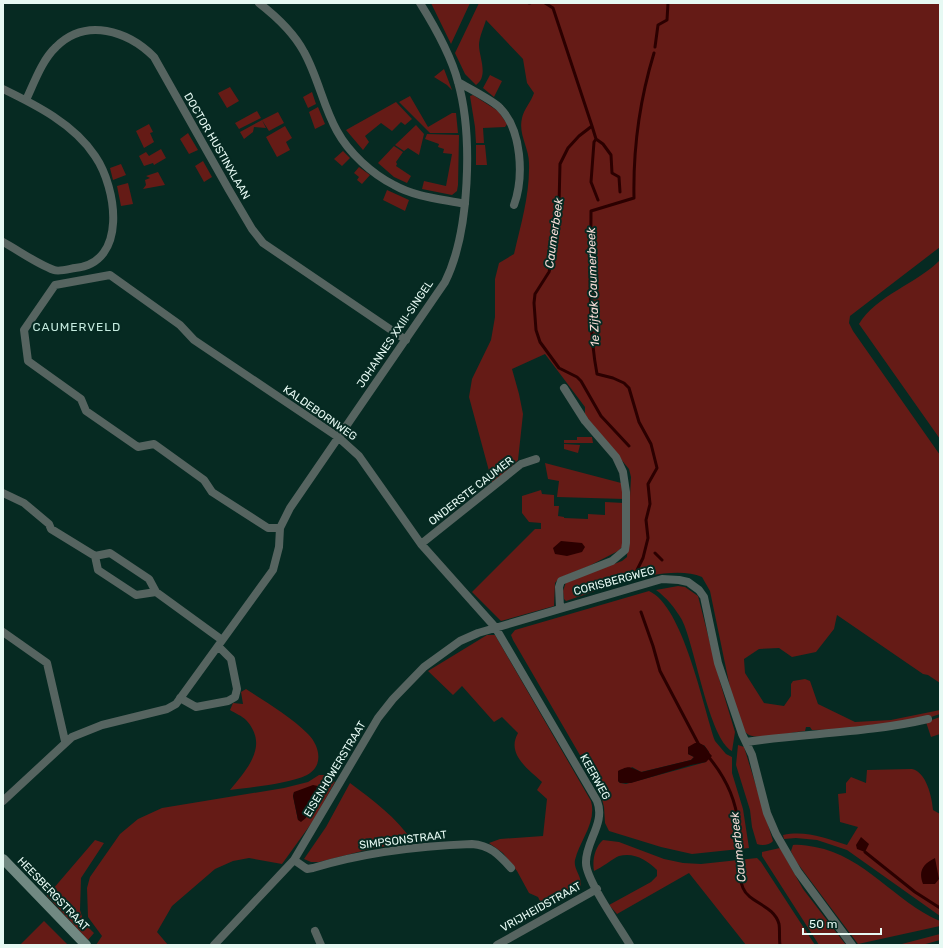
<svg xmlns="http://www.w3.org/2000/svg" width="943" height="948" font-family="Rubik,sans-serif">
  <style>
    .green { fill: #651b16; fill-rule: evenodd }
    .water { fill: #2b0000 }
    .lines { fill: none; stroke-linecap: round; stroke-linejoin: round }
    .stream { stroke: #2b0000; stroke-width: 3 }
    .street { stroke: #566460; stroke-width: 8 }
    .secondary { stroke: #718982; stroke-width: 10 }
    .labels { text-anchor: middle; dominant-baseline: central; stroke-width: 4; stroke-linejoin: round; paint-order: stroke }
    .street-label { font-size: 11px; fill: #e6f9f3; stroke: #062a22 }
    .water-label { font-size: 12px; font-style: italic; fill: #f5dad5; stroke: #062a22 }
    .neighbourhood-label { font-size: 12px; letter-spacing: 1px; fill: #c6ece0; stroke: #062a22 }
  </style>
  <rect width="100%" height="100%" fill="#062a22"/>
  <path class="green" d="M431,3h39l-19,41z
    M479,3h461v244l-90,69 -1,7 4,8 87,124v228l-12,-8 -5,-1 -86,-59 -3,14 -18,23 -24,5 -13,-9 -20,1 -15,10 1,14 19,30 20,3 7,-10v-12l2,-3 12,-2 5,2 8,23 37,18 36,-2 49,-10v4l-9,3 -76,12 -43,1 -2,-3h-4l-1,4c-13,1 -45,9 -56,4 -9,-5 -12,-19 -15,-28l-24,-116 -8,-14c-34,-15 -102,13 -136,24l-2,-2 -1,-8 3,-9 56,-21 5,-4 4,-80 -2,-8 -39,-47 -5,-8v-7l-40,-53 -33,15 7,25 4,20 -5,46 -22,22h-4l-23,-85 3,-18 19,-39 4,-23v-38l4,-16 15,-9c7,-30 16,-60 15,-91 0,-15 -11,-29 -7,-45 2,-9 9,-16 12,-25l-7,-10 -4,-24 -37,-39c-2,7 -7,17 -7,25 0,12 10,31 -3,40l-11,-11 -10,-21z
    M444,69l8,21 -5,-5 -13,-8z
    M490,75l12,6 -8,16 -11,-9z
    M230,87l9,14 -12,7 -9,-15z
    M312,92l4,12 -8,4 -5,-11z
    M473,95l25,16 9,13 -2,3 -22,1 1,15h-8l-1,-16 -5,-31z
    M410,96l18,31 24,-14h4l2,20h-28l-31,-31z
    M396,102l16,17 -7,6 -4,-3 -9,9 -11,-8 -16,13 4,6 -6,8 -17,-20z
    M318,107l7,17 -10,5 -6,-17z
    M257,111l4,7 -22,11 -4,-6z
    M278,112l6,11 -15,8 -7,-11z
    M262,120l4,8 -12,-1 -1,5 -9,7 -4,-7z
    M149,124l4,8 -3,1 4,9 -10,6 -8,-17z
    M416,125l8,9 -5,21 -11,-7 -4,3 -9,-6z
    M285,126l7,12 -6,4 4,8 -13,7 -11,-20z
    M188,133l10,17 -9,4 -9,-15z
    M427,134l32,1 -1,50 -1,6 -5,4 -30,-6 2,-8 22,5 6,-32 -9,-1 1,-4 -6,-2 1,-3 -14,-5z
    M476,145h9l2,20h-11z
    M394,146l9,6 -7,10 1,2 -1,2 15,10 -4,7 -13,-6 -16,-14z
    M161,149l5,9 -12,7 -1,-2 -9,3 -5,-10 7,-4 3,4z
    M343,151l7,7 -8,8 -8,-7z
    M203,161l9,16 -8,5 -9,-16z
    M121,164l5,11 -13,5 -3,-12z
    M359,167l11,8 -8,9 -5,-4 2,-3 -5,-4z
    M158,172l7,13 -22,4 3,-4 -1,-5 5,-2 -4,-2z
    M128,183l5,21 -12,2 -4,-20z
    M387,190l22,10 -4,11 -22,-11z
    M940,260v179l-81,-115c16,-28 59,-41 81,-64z
    M577,437h15l1,6h-29v-3h13z
    M564,444l16,1 -2,8 -14,-4z
    M545,463l80,21 -1,15 -67,-2 2,-16 -11,-2z
    M541,490l1,4 12,1v11h5l-1,10 6,1v1l24,1v-5l17,1v-13l19,1 -1,43 -5,5 -29,15 -30,12 -4,5 -1,23 -53,15 -29,-29 63,-63h6v-6l-12,-1 -7,-9v-17z
    M678,586l7,1 13,9 22,86 15,50 -3,19c-23,-12 -37,-105 -50,-131 -7,-12 -15,-22 -26,-30z
    M649,591c34,15 54,115 66,150l11,13 6,3v16l11,36 6,39 -57,6 -31,-7 -52,-16 -4,-8 -1,-16 -3,-12 -13,-26 -75,-129 -2,-5 4,-5zM704,745l5,7 -3,10 -80,22 -6,-1 -2,-2 14,-14 9,5 50,-12 3,-3 -6,-3z
    M487,635h8l96,166c6,21 -11,39 -16,59 -2,11 10,18 4,29l-35,20 -6,-12 -9,-4 -12,-22 -14,-18 -14,-10 11,-4 43,-3 4,-37 -10,-9 5,-8c-14,-13 -36,-28 -24,-49l-16,-16 -8,5 -32,-36 -9,9 -25,-24z
    M246,689c21,14 44,27 62,45 12,12 16,32 -1,41 -18,9 -56,12 -77,15 16,-20 40,-44 16,-70 -4,-4 -11,-7 -16,-10l3,-7 10,1 -2,-12z
    M940,717v17l-9,3 -5,-15z
    M738,745l6,2 29,94c-3,4 -11,5 -16,3l-5,-17 -2,-17 -14,-45z
    M912,769c14,3 20,27 21,41l7,4v102l-93,-66 -30,-10 -21,-2 -12,1 -1,-4c22,-5 43,3 64,10l11,-18 -18,-5 -2,-28 8,-1v-10l5,-6 15,6 1,-13z
    M319,775h5l11,7 -22,39 -31,43 -33,-6 -16,3 -18,8 -43,37 -15,26 11,13h-72l6,-9 -14,-19 -1,-29 3,-11 30,-43 18,-15 24,-11 122,-20 24,-6zM319,791l-1,6 -13,22 -7,1 -5,-24 1,-4z
    M350,783c24,18 46,34 63,59l-39,6 -55,14h-8l-7,-3 22,-32z
    M95,840l9,3 -23,35 -1,32 4,13 10,10 -6,7 -41,-44z
    M603,840l16,2 45,17 19,4 18,1 56,-6 4,4 54,83h-69l-57,-72 -72,41 -8,-9 42,-23 6,-6v-6c-10,-10 -23,-18 -38,-14 -5,2 -18,12 -25,15 -2,-11 1,-24 9,-31z
    M793,845c7,-1 15,1 22,2 50,9 80,55 125,74v5l-82,18 -63,-84 -4,-9z
    M780,848l23,41 43,56h-27l-57,-89v-4z
    M44,921l24,24h-48z
    M940,934v6l-18,5h-24z"/>
  <path class="water" d="M561,541l21,2 3,4 -3,5 -15,4 -12,-2 -2,-6z
    M695,743c10,-1 11,6 17,13l-6,6 -15,3 -60,18h-11l-2,-2v-10c13,-7 12,-3 24,1l49,-12 3,-3 -6,-3v-7z
    M313,785l5,1c3,11 -8,30 -17,36l-3,-2 -5,-24 1,-4z
    M861,837l8,7 -4,8 -8,-3 -1,-4z
    M935,858l4,21 -4,5h-12c-5,-13 0,-20 12,-26z"/>
  <g class="lines">
    <path class="stream" d="M529,3h1
      M545,3l8,5 39,118 -13,10 -11,12 -8,16 -1,41 -5,15 -1,37 -4,15 -14,22 -1,9 2,27 4,12 19,26 18,9 4,4 20,35 28,30
      M655,47l3,-22 9,-5 1,-17
      M592,126l4,13 -2,3 -3,40 7,18
      M596,139l7,5 8,11 1,18 7,4 1,15
      M655,553l7,7
      M637,570l6,-12 5,-20 -2,-18 4,-16 -2,-20 9,-16 -6,-24 -12,-22 -10,-34 -5,-5 -11,-5 -16,-4c-10,-53 -6,-109 -6,-163l43,-13c-1,-48 6,-99 20,-145
      M641,612l12,34 7,25 39,74
      M707,755c17,20 29,43 31,69 1,18 -2,47 5,64 6,15 31,17 36,36 1,6 0,14 1,21
      M865,852l50,40 25,16"/>
    <path class="street" d="M259,3c18,14 35,30 45,49 14,25 19,54 33,79 12,22 35,43 57,54 21,12 47,14 71,19
      M458,82c10,6 36,19 42,26 22,22 24,69 14,97
      M3,89c33,16 71,35 92,67 22,32 33,107 -20,112 -6,1 -16,4 -21,2 -17,-6 -36,-20 -51,-28
      M26,100c8,-17 16,-40 30,-53 30,-30 72,-16 98,10l75,133 23,39 11,14 143,97
      M3,493l21,10 25,21 2,5 44,27 3,14 38,25 20,-3 66,48
      M280,528h-12l-56,-36 -8,-12 -50,-36 -16,3 -52,-36 -5,-12 -53,-38 -4,-31 31,-45 55,-10 70,50 14,15 144,97 21,19 62,88 74,83 102,174c9,22 -12,41 -11,62 0,17 34,65 44,82
      M421,544l100,-80 15,-5
      M95,556l15,-3 39,26 7,13
      M560,608l-1,-21 2,-6 51,-20 13,-11 1,-7v-51l-3,-20 -7,-15 -31,-36 -21,-33
      M3,632l44,31 18,78
      M180,698l16,9 32,-6 7,-4 2,-8 -6,-30 -13,-13
      M746,742c61,-9 122,-9 182,-23
      M3,801l69,-64 30,-12 65,-16 9,-5 97,-134 6,-23 1,-19 10,-20 155,-226c25,-50 28,-147 13,-200 -7,-27 -23,-55 -38,-79
      M294,860l13,9 6,-1c52,-16 105,-22 159,-24 18,1 27,11 39,24
      M315,931l6,14
      M214,945l80,-85 84,-142 15,-19 31,-32 36,-26 18,-8 184,-54 17,1 9,2 11,8 5,7 14,66 24,71 10,21 15,58 9,21 22,38 54,73
      M497,945l100,-56"/>
    <path class="secondary" d="M3,859l83,86"/>
  </g>
  <g class="labels">
    <g class="street-label">
      <text transform="translate(217 146) rotate(60)">DOCTOR HUSTINXLAAN</text>
      <text transform="translate(395 334) rotate(-56)">JOHANNES XXIII-SINGEL</text>
      <text transform="translate(320 413) rotate(35)">KALDEBORNWEG</text>
      <text transform="translate(471 491) rotate(-38)">ONDERSTE CAUMER</text>
      <text transform="translate(614 581) rotate(-15)">CORISBERGWEG</text>
      <text transform="translate(335 769) rotate(-59)">EISENHOWERSTRAAT</text>
      <text transform="translate(595 777) rotate(61)">KEERWEG</text>
      <text transform="translate(403 840) rotate(-7)">SIMPSONSTRAAT</text>
      <text transform="translate(53 894) rotate(46)">HEESBERGSTRAAT</text>
      <text transform="translate(541 907) rotate(-29)">VRIJHEIDSTRAAT</text>
    </g>
    <g class="water-label">
      <text transform="translate(554 233) rotate(-82)">Caumerbeek</text>
      <text transform="translate(593 287) rotate(-92)">1e Zijtak Caumerbeek</text>
      <text transform="translate(738 847) rotate(-96)">Caumerbeek</text>
    </g>
    <g class="neighbourhood-label">
      <text x="77" y="327">CAUMERVELD</text>
    </g>
  </g>
  <rect width="943" height="948" fill="none" stroke="#e6f9f3" stroke-width="8"/>
  <path d="M803 928v6h78v-6" fill="none" stroke="#e6f9f3" stroke-width="2"/>
  <text x="809" y="928" font-size="12" fill="#e6f9f3" stroke="#062a22" stroke-width="3" paint-order="stroke">50 m</text>
</svg>
